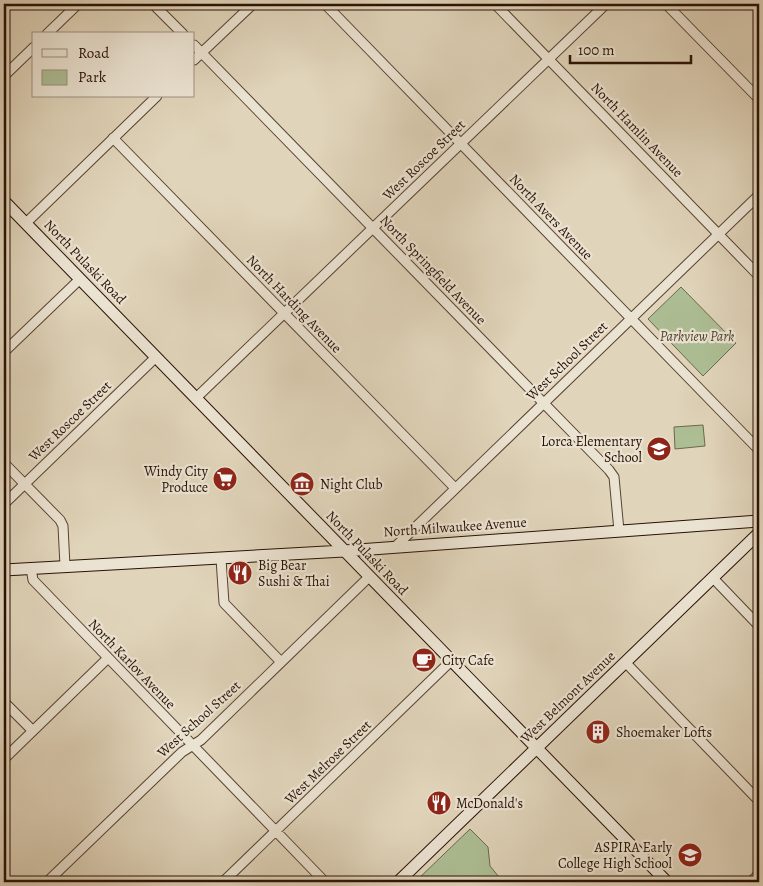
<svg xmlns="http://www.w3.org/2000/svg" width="763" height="886" font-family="Alegreya,serif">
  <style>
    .green { fill: #adbe94; stroke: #6b684c }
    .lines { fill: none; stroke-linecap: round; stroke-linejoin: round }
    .minor-casing { stroke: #574232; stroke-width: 11 }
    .secondary-casing { stroke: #291105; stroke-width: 13 }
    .minor { stroke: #ebe3d2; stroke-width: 9 }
    .secondary { stroke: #ebe3d2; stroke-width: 11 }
    .labels { text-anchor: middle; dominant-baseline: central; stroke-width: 4.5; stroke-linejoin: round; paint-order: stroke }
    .street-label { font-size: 14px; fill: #291105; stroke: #ebe3d2 }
    .park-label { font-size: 14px; font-style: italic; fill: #514530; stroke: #ebe3d2 }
    .poi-label { font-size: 14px; fill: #291105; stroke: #ebe3d2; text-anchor: start }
  </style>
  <rect width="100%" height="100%" fill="#e0d4ba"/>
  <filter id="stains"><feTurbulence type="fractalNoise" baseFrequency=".004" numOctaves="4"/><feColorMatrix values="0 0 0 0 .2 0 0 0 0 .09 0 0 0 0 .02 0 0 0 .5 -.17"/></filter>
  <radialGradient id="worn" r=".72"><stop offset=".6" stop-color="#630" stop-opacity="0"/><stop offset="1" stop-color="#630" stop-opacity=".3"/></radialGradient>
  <path class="green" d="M681,287l55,56 -33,33 -55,-57z
    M703,425l2,21 -30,3 -1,-22z
    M470,829l18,18 2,19 13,16h-88z"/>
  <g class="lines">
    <defs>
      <path id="minor" d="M153,4l30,30
        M325,4l434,446
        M495,4l264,272
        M666,4l93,95
        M47,34l31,-30
        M194,45l415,425 5,7 5,54
        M194,60l59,-56
        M4,76l30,-29
        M113,138l342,350
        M26,223l131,-127
        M4,352l76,-73
        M196,398l410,-394
        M4,463l56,57 3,6 2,40
        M4,504l152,-147
        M395,547l364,-352
        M221,559l3,44 57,59
        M31,568l2,12 292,302
        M713,578l46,48
        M626,663l133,138
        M4,702l29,29
        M4,759l104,-101
        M47,882l135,-130 19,-12 168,-163
        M223,882l228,-221
        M751,882l8,-8"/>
      <path id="secondary" d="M4,201l663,681
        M4,570l340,-19 415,-30
        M398,882l361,-349"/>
    </defs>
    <use href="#minor" class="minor-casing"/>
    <use href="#secondary" class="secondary-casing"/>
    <use href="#minor" class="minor"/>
    <use href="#secondary" class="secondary"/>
  </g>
  <defs>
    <symbol id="school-disc" viewBox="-11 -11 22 22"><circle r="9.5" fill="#8f2418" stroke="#ebe3d2"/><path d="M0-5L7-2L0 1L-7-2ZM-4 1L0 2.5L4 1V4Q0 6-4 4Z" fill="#fff"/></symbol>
    <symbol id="supermarket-disc" viewBox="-11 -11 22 22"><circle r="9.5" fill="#8f2418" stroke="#ebe3d2"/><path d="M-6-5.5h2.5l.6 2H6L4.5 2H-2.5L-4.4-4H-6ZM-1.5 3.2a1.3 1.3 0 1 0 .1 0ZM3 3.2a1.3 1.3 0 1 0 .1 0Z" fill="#fff"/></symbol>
    <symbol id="museum-disc" viewBox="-11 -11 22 22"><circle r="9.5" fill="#8f2418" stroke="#ebe3d2"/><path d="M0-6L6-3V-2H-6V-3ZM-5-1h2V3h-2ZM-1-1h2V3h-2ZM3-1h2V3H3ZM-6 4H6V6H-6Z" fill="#fff"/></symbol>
    <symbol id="restaurant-disc" viewBox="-11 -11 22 22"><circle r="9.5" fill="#8f2418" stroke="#ebe3d2"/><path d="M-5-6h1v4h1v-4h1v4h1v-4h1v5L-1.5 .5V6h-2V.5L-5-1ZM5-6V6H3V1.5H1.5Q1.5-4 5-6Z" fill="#fff"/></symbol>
    <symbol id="cafe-disc" viewBox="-11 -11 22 22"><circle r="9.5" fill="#8f2418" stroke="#ebe3d2"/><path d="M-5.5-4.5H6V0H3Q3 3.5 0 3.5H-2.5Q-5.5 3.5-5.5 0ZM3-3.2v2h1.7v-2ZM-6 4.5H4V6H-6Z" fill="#fff"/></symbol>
    <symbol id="building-disc" viewBox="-11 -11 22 22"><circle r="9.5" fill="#8f2418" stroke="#ebe3d2"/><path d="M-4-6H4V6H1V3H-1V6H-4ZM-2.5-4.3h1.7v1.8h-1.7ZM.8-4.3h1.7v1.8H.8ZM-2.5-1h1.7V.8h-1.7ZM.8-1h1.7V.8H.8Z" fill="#fff"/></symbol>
  </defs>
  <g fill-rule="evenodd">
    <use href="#school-disc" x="645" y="435" width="28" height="28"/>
    <use href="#supermarket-disc" x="211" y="465" width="28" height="28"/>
    <use href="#museum-disc" x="288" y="470" width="28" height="28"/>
    <use href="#restaurant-disc" x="226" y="559" width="28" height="28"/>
    <use href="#cafe-disc" x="410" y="646" width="28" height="28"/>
    <use href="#building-disc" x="584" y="718" width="28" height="28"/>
    <use href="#restaurant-disc" x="425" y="789" width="28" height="28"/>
    <use href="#school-disc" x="676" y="841" width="28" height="28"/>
  </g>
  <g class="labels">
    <g class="street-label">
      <text transform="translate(637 130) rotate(46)">North Hamlin Avenue</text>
      <text transform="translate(424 160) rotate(-44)">West Roscoe Street</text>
      <text transform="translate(551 217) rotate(46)">North Avers Avenue</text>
      <text transform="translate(85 262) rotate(46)">North Pulaski Road</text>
      <text transform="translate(433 270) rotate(46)">North Springfield Avenue</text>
      <text transform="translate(294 304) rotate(46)">North Harding Avenue</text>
      <text transform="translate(567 361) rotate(-44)">West School Street</text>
      <text transform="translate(70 421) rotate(-44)">West Roscoe Street</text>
      <text transform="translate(455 527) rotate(-4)">North Milwaukee Avenue</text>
      <text transform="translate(367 553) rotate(46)">North Pulaski Road</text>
      <text transform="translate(132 664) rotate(46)">North Karlov Avenue</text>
      <text transform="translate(568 697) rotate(-44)">West Belmont Avenue</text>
      <text transform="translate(199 719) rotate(-42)">West School Street</text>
      <text transform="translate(328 762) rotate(-44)">West Melrose Street</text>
    </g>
    <g class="park-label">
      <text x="697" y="336">Parkview Park</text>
    </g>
    <g class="poi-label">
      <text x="642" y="441" text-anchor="end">Lorca Elementary<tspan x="642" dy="16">School</tspan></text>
      <text x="208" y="471" text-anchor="end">Windy City<tspan x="208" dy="16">Produce</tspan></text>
      <text x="320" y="484">Night Club</text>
      <text x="258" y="565">Big Bear<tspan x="258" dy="16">Sushi &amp; Thai</tspan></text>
      <text x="442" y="660">City Cafe</text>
      <text x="616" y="732">Shoemaker Lofts</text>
      <text x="456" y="803">McDonald's</text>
      <text x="672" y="847" text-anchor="end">ASPIRA Early<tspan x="672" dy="16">College High School</tspan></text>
    </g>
  </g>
  <rect width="763" height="886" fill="none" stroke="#e0d4ba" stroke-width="20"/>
  <rect x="5" y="5" width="753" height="876" fill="none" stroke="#291105" stroke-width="2.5"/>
  <rect x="10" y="10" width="743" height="866" fill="none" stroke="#291105"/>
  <rect x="32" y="32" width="162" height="65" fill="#ebe3d2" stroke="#9d8f80"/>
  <rect x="42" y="49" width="25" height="8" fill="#ebe3d2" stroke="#9d8f80"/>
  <text x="78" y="58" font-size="15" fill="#291105">Road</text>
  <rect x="42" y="70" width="25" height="15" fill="#adbe94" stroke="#9d8f80"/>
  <text x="78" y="82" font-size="15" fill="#291105">Park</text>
  <path d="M570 55v8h121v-8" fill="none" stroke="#291105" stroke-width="2.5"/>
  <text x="578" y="55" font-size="15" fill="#291105" stroke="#ebe3d2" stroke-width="4" paint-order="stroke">100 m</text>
  <rect width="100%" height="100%" filter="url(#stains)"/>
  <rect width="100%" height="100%" fill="url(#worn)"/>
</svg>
